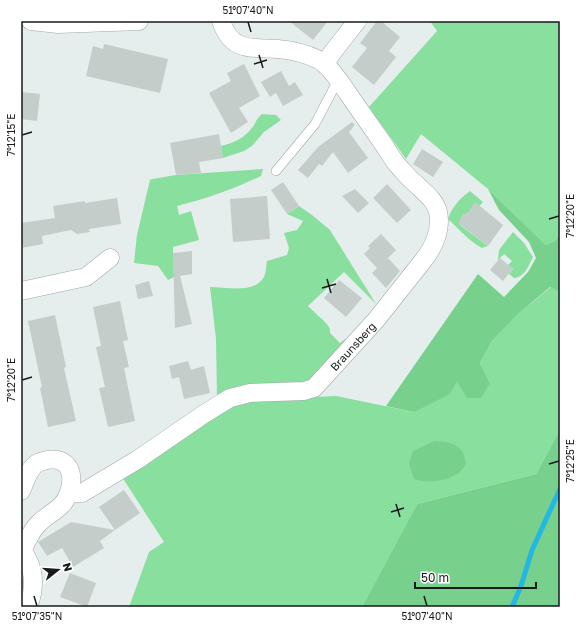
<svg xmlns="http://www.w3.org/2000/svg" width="581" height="628" font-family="'Golos Text',sans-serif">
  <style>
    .green { fill: #89df9d }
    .forest { fill: #77d18d }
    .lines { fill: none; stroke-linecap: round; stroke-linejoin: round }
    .stream { stroke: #23b7e2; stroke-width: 5 }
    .building { fill: #c5cdca }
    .lane-casing { stroke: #9fa8a7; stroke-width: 10 }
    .street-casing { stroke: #9fa8a7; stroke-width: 19 }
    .lane { stroke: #fff; stroke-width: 9 }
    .street { stroke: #fff; stroke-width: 18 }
    .ticks { fill: none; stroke: #171a1a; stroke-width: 1.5 }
    .labels { text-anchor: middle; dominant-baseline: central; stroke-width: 3; stroke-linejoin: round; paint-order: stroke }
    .street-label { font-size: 11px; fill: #171a1a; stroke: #fff }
    .neatline { fill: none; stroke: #171a1a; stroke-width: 1.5 }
    .ticks-label { font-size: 10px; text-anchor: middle; fill: #171a1a }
  </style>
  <rect width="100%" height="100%" fill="#e5eeed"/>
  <path class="green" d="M430,21h130v213l-4,6 -10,5 -58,-56 -67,-55 -15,25 -37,-52 68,-76z
    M262,114l14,1 5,5 -17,12 -12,14 -8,5 -21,7 -2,-12c12,-3 22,-7 30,-17 6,-6 3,-8 11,-15z
    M263,169l-2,7c-27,13 -55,23 -84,30l2,9 12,-4 8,29 -26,7 1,30 -6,3 -10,-14 -24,-3 3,-28 13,-55 2,-1 24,-4z
    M470,191l13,11c-4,5 -12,12 -19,12l-4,6v5l28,21 -6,2c-13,-7 -23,-19 -34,-29 4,-12 12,-21 22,-28z
    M299,206l13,9 18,15 46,74 -32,-32 -36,34c3,3 21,19 21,21 1,2 1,4 1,6l10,10 8,-6 -24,34 -12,11 -95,16 -1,-59 -6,-52c17,0 44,7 54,-10 2,-5 2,-11 3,-16l20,-6 2,-7 -5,-15 13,-3 6,-9 -16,-7z
    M513,232l11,11 9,14c-4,8 -8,20 -19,21l-5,-4 4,-5 -5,-4 4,-4 -8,-7 -6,6 1,-10z
    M551,287l9,5v138l-24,44 -119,30 -55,103h-233l20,-55 15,-10 -42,-65 100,-66 20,-9 71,-5 23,-1 78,16 43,-31 33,2 -10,-20 12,-22 26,-27z"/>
  <path class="forest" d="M488,189l58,56 10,-5 4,-6v58l-10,-5 -32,27 -26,27 -12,22 10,20 -9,15h-14l-10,-17 -7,13 -36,18 -28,-6 92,-132 26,23 24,-25 8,-14 -7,-16 -30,-32z
    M560,430v177h-198l55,-103 119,-30z
    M434,441c18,1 30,3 32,23 -2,3 -4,6 -6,8 -11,9 -33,12 -46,7l-5,-15 4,-13z"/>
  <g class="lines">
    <path class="stream" d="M512,607l9,-21 11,-36 28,-61"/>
  </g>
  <path class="building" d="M289,21h39l-15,19z
    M377,21h4l19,16 -11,14 7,6 -22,28 -22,-18 15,-19 -7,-5z
    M104,44l64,15 -8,34 -74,-17 7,-30 10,3z
    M244,64l16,32 -21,12 9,14 -17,11 -22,-40 22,-12 -4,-8z
    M281,71l8,15 6,-4 8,13 -20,11 -7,-13 -6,4 -9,-15z
    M21,92l19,2 -3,27 -16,-2z
    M352,122l3,3 -6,7 19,26 -20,15 -15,-21 -11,14 -3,-2 -11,14 -10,-8 20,-23z
    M219,134l4,24 -24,4 2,11 -25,2 -6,-32z
    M422,149l21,13 -10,15 -20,-13z
    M283,182l16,24 -12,8 -16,-24z
    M387,184l24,26 -14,13 -24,-25z
    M355,189l14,14 -11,10 -16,-17z
    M267,196l3,43 -37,3 -3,-43z
    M117,198l4,26 -32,5 1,3 -13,2 -6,-4 -29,6 1,8 -22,4v-25l34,-5 -2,-12 32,-5v2z
    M475,202l28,23 -15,21 -30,-23 6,-9h3z
    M381,234l15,16 -8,8 12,13 -14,17 -14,-15 5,-5 -13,-14 6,-6 -2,-2z
    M192,251v23l-12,2 12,48 -17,4 -2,-75z
    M500,258l13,11 -10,12 -13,-11z
    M339,280l23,18 -16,19 -22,-19z
    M149,281l4,15 -15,3 -3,-14z
    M120,301l8,39 -5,1 6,26 -5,1 11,53 -27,6 -9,-39 6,-1 -9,-40 5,-1 -8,-39z
    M55,315l11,52 -2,1 12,53 -28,6 -8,-39 2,-1 -14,-66z
    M188,361l3,9 13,-4 6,27 -26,6 -5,-22 -7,2 -3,-13z
    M124,490l16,23 -25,17 -16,-23z
    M71,522l44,8 -15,11 4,7 -31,19 -11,-19 -15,8 -9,-14z
    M70,573l26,10 -9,24 -27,-10z"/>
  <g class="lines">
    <defs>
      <path id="lane" d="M276,171l39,-47 23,-44"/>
      <g id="street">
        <path d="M31,21l27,3 81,-3"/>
        <path d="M325,64l7,-11 25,-32"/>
        <path d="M21,291l65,-14 24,-19"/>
        <path d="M21,491c4,-8 7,-21 15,-27 3,-2 7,-3 11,-4 22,-4 28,14 22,32 -5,17 -19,20 -31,32 -7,7 -11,18 -16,26"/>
        <path id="s1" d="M69,493h13l55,-33 67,-46 26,-16 20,-5 54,-2 10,-3 62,-68 46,-58c11,-13 20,-32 16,-50 -3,-12 -12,-18 -20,-26 -6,-5 -12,-11 -17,-17 -8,-8 -13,-18 -19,-27 -12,-17 -24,-34 -35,-50 -8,-11 -16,-25 -28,-32 -12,-6 -28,-10 -41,-11 -27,-2 -46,4 -57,-28"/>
        <path d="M22,550c13,18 14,37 6,57"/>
      </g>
    </defs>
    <use href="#lane" class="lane-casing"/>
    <use href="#street" class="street-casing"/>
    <use href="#lane" class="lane"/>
    <use href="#street" class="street"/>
  </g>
  <path class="ticks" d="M248,22l3,10M259,55l4,13M254,64l13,-4M22,135l10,-3M549,219l10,-3M327,279l4,14M322,288l14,-4M22,380l10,-3M549,464l10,-3M396,504l4,13M391,512l13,-4M34,596l3,10M424,596l3,10"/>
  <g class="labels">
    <g class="street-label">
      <text stroke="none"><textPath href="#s1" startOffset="331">Braunsberg</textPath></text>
    </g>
  </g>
  <rect width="581" height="628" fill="none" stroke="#ffffff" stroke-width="44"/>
  <g transform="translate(58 570) rotate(73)" stroke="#ffffff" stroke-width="3" paint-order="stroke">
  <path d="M0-3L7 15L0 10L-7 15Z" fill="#171a1a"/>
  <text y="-6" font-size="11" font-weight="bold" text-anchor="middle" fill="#171a1a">N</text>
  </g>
  <path d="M415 582v6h121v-6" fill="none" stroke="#171a1a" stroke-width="2"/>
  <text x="421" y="582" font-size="12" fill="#171a1a" stroke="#ffffff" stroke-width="3" paint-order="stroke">50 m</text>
  <rect x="22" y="22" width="537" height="584" class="neatline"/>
  <g class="ticks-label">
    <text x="248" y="14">51°07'40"N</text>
    <text transform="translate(11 135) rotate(-90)" y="4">7°12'15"E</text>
    <text transform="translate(570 216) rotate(-90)" y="4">7°12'20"E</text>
    <text transform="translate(11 380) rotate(-90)" y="4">7°12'20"E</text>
    <text transform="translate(570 461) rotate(-90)" y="4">7°12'25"E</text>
    <text x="37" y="620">51°07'35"N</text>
    <text x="427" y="620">51°07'40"N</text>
  </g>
</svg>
